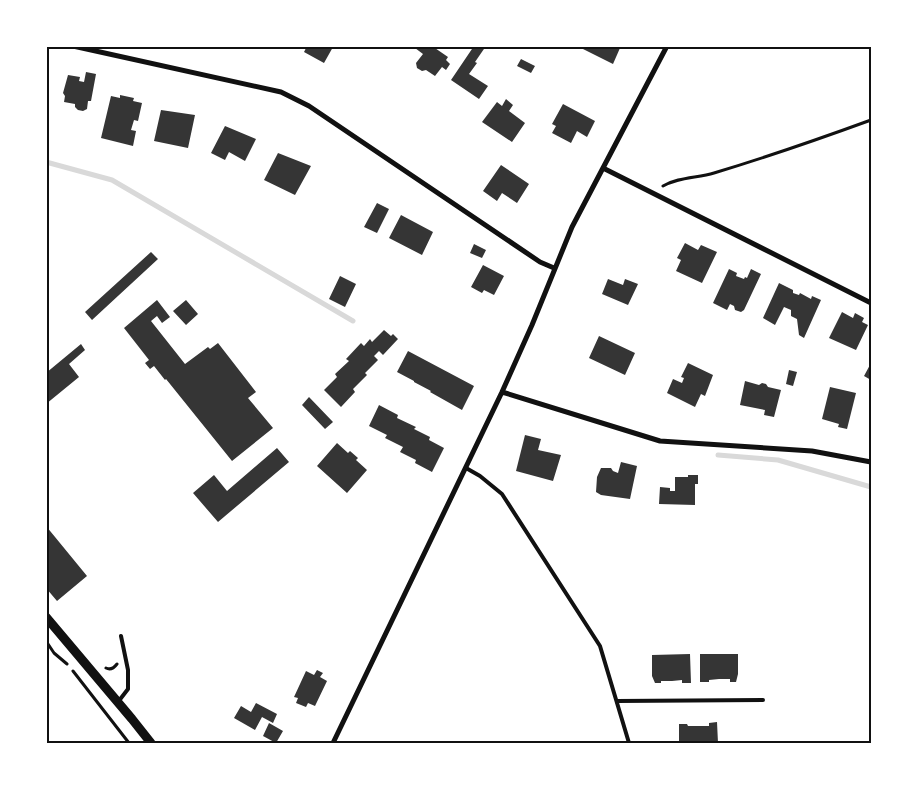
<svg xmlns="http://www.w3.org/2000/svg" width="917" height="789" font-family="Mulish,sans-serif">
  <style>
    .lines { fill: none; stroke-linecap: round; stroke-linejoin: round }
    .stream { stroke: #d9d9d9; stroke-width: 5 }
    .building { fill: #353535 }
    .path { stroke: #111; stroke-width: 3 }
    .service { stroke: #111; stroke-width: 4 }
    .minor { stroke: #111; stroke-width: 5 }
    .tertiary { stroke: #111; stroke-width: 9 }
    .neatline { fill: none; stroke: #111; stroke-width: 2 }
  </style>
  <rect width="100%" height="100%" fill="#fff"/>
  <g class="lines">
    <path class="stream" d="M46,162l66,18 241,141
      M718,455l60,5 93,27"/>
  </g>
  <path class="building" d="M307,46h24l2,1 -9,16 -20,-11z
    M416,46h16l16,11 -2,3 4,4 -4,6 -4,-3 -7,9 -9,-6 -4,1 -5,-3 -1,-5 7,-9 -8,-6z
    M474,46h12l-11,16 2,1 -8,11 19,12 -9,13 -28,-19z
    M584,46h41l-2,3 -3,-1 -7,16 -30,-15z
    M521,59l14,7 -4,7 -14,-7z
    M86,72l10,2 -5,27h-3l-1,8 -4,2 -5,-1 -3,-3v-3l-11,-2 1,-6 -2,-3 5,-18 12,2 -1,4 5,1z
    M120,95l14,3 -1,3 9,2 -4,18 -4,-1 -3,10 5,1 -3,15 -32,-8 10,-42 9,2z
    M506,99l7,6 -4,6 16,12 -13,19 -30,-20 15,-20 5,4z
    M563,104l32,17 -8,16 -10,-6 -6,12 -19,-10 4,-7 -4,-2z
    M161,110l34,5 -7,33 -34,-7z
    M225,126l31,13 -11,22 -16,-9 -4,8 -14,-7z
    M278,153l33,13 -16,29 -31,-15z
    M501,165l28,19 -12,19 -15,-10 -5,8 -14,-10z
    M377,203l12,6 -12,24 -13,-6z
    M401,215l32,17 -11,23 -33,-17z
    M685,243l13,7 3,-5 16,7 -15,31 -26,-12 5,-11 -4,-2z
    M474,244l12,6 -4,8 -12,-5z
    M151,252l7,7 -66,61 -7,-8z
    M483,265l21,11 -10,19 -10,-5 -2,3 -11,-6z
    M729,269l8,4 -1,3 8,3 1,-2 2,1 4,-9 10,5 -17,36 -3,2 -6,-2 -1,-4 -4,-2 -3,6 -14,-7z
    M340,276l16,8 -11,23 -16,-8z
    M608,279l15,6 2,-6 13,5 -10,21 -26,-11z
    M779,283l14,7v3l6,2 1,-2 11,6 1,-3 9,4 -17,38 -5,-3 -2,-16 -6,-3v-6l-7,-3 -9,18 -12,-7z
    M157,300l13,17 -8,6 -5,-7 -6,5 34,43 23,-17 2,2 8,-6 38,49 -8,6 25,30 -41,33 -66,-82 -1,1 -11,-14 -4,3 -5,-6 4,-3 -25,-32z
    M186,300l12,14 -12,11 -13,-14z
    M842,312l11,6 2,-5 9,5 -2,4 6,3 -12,25 -27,-12z
    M384,330l7,6 2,-2 5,5 -15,16 -4,-4 -5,5 4,4 -13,13 2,2 -14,14 2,3 -14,15 -17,-17 13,-13 -2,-3 14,-13 -3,-2 15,-16 3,3 6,-7 2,3z
    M599,336l36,17 -10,22 -36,-17z
    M81,344l4,6 -16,14 10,13 -33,27v-31z
    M408,351l66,35 -12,24 -32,-18 1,-1 -17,-9v-1l-17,-9z
    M688,363l25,12 -8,21 -4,-2 -6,13 -28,-14 6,-14 9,4 2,-5 -3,-1z
    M871,363v17l-7,-4z
    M789,370l8,2 -4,14 -7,-2z
    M745,381l14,4 3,-2 4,1 2,3 13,3 -7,27 -10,-2 1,-5 -25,-5z
    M830,387l26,6 -9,36 -9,-2 1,-3 -17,-5z
    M309,397l24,25 -8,7 -23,-24z
    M379,405l19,10 -1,3 19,9 -2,2 16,8 -1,3 15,8 -12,24 -17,-9 1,-3 -16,-8 3,-5 -18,-9 2,-3 -18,-9z
    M525,435l16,4 -3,11 23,5 -8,26 -37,-10z
    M337,443l11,10 2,-2 8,7 -2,2 11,10 -20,23 -30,-27z
    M277,448l12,14 -71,60 -25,-29 21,-18 13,16z
    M621,462l16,4 -7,33 -29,-4 -5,-3 1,-15 4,-9h10l2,3 5,2z
    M688,475h10v9h-3v21l-36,-1 1,-17 10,1v3h5v-14h13z
    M46,526l41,50 -30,25 -11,-13z
    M690,654l1,29h-9v-3l-10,1h-11v2h-6l-3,-7v-21z
    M700,654h38v20l-2,8h-6v-3h-11l-10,1v2h-9z
    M317,670l6,3 -3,4 7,4 -12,25 -7,-3 -2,4 -10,-4 2,-5 -4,-1 12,-26 8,4z
    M256,703l21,11 -4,9 -11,-6 -7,13 -21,-12 7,-12 10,6z
    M717,722l1,21h-39v-19h8l1,2h21v-3z
    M269,723l14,8 -7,12 -13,-7z"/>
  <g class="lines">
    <path class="path" d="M663,186c15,-9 35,-8 51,-13 53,-16 105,-34 157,-53
      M46,641l8,12 13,11
      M106,668c4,2 8,0 11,-4
      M73,671l56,72"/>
    <path class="service" d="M466,468l14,8 22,18 98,152 29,97
      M617,701l146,-1
      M118,702l10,-13v-19l-7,-34"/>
    <path class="minor" d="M73,46l208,46 28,14 231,156 14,6
      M603,168l268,135
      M502,392l158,49 152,10 59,11
      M333,743l169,-351 30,-67 40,-98 95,-181"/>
    <path class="tertiary" d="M46,617l86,102 19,24"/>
  </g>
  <rect width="917" height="789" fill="none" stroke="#ffffff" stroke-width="95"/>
  <rect x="48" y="48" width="822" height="694" class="neatline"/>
</svg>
